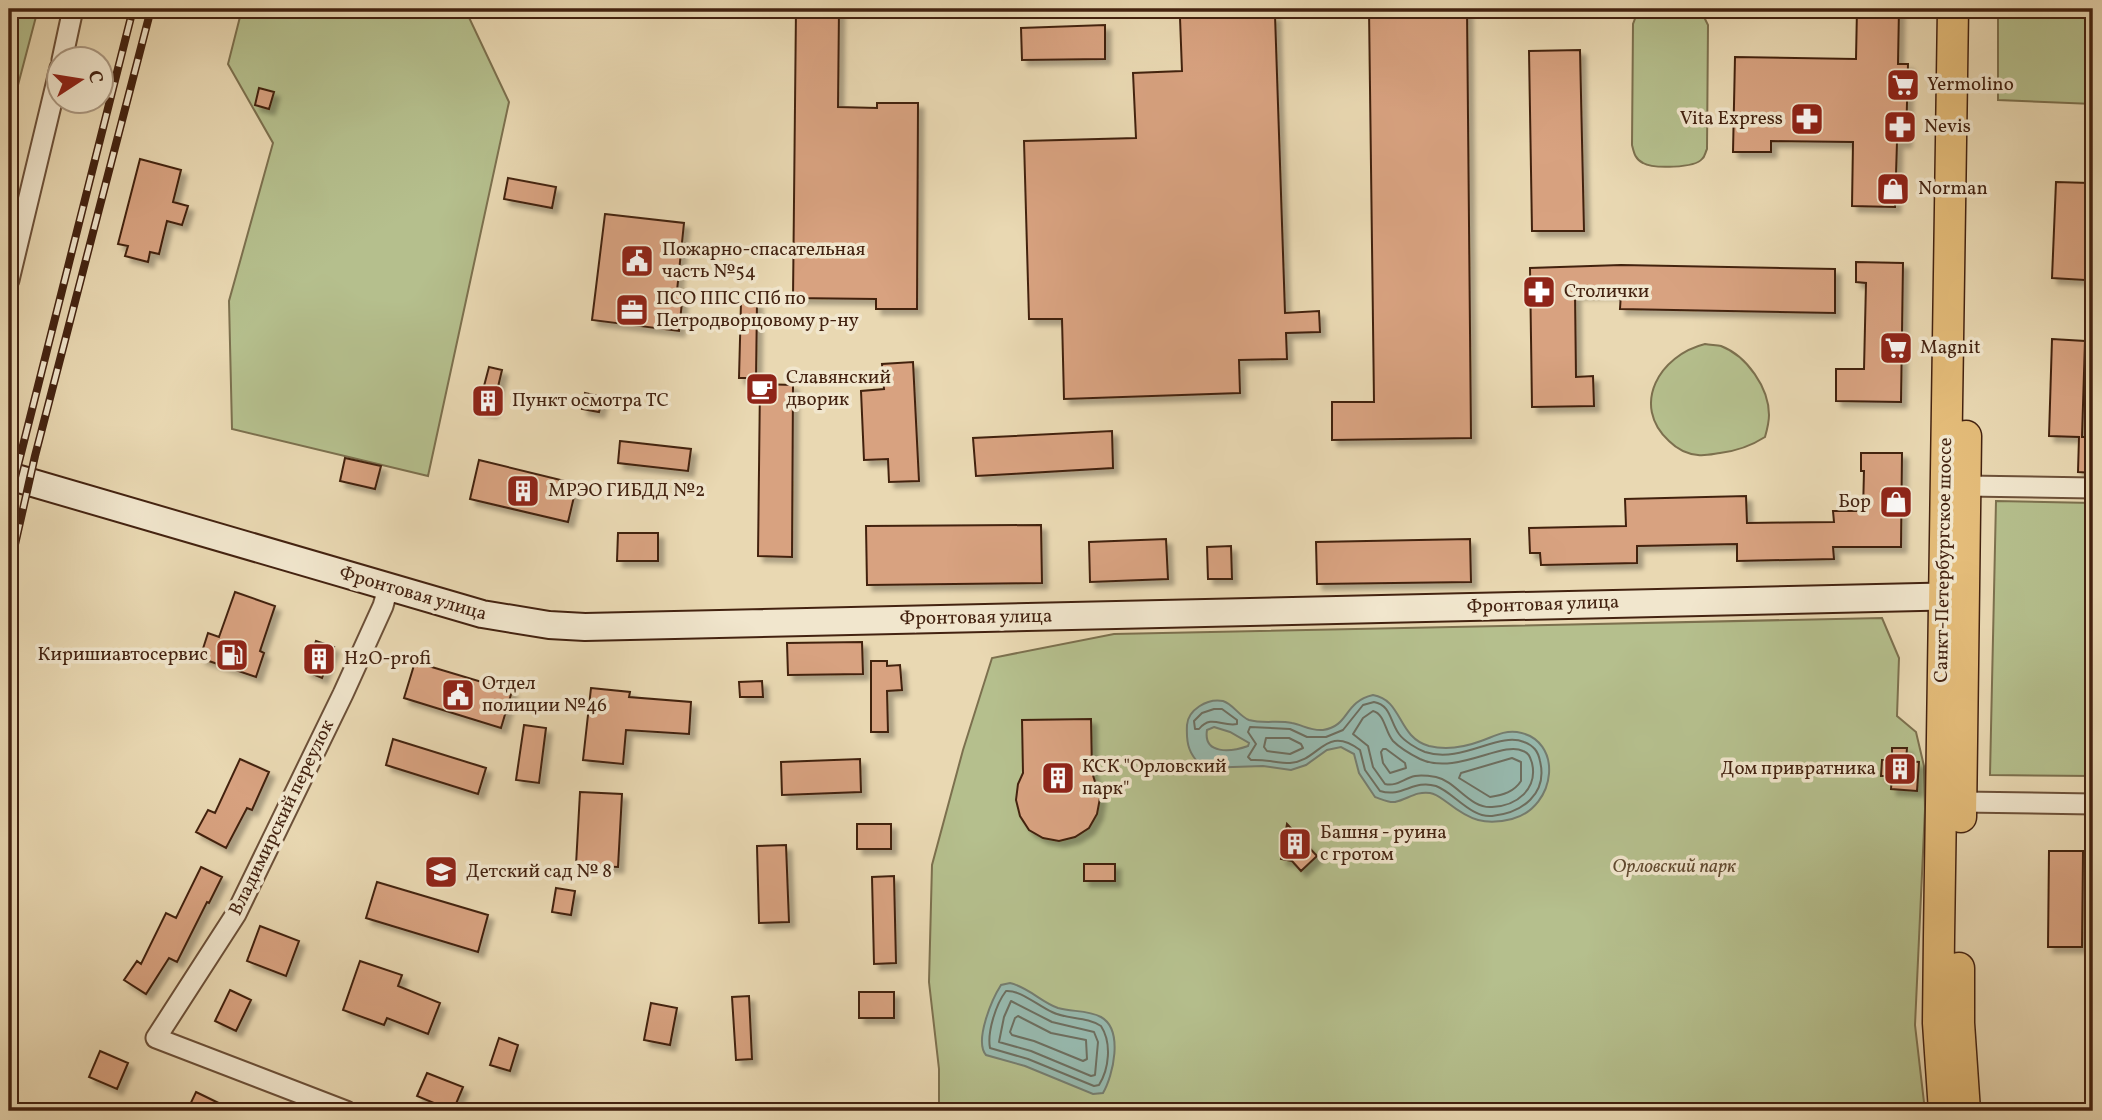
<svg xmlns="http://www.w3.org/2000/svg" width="2102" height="1120" font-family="Vollkorn,serif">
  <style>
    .green { fill: #b5bf8d; stroke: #7c704e; stroke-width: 2 }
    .water { fill: #97b9ae; stroke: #757d6f; stroke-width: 2; fill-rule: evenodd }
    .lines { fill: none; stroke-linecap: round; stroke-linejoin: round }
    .shore { stroke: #6d6e5f; stroke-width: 2 }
    .building { fill: #d8a280; stroke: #432210; stroke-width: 2; filter: url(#shadow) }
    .minor-casing { stroke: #6c5038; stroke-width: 23 }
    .secondary-casing { stroke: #432210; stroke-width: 30 }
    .primary-casing { stroke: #432210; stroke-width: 33 }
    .minor { stroke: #f1e6cd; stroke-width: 19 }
    .secondary { stroke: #f1e6cd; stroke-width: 26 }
    .primary { stroke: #e4bc79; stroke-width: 30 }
    .rail-casing { stroke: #432210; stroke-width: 8 }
    .rail { stroke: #f1e6cd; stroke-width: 5; stroke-dasharray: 16; stroke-linecap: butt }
    .labels { text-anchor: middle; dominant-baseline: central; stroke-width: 7; stroke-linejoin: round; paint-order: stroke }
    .poi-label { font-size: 19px; fill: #432210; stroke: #f1e6cd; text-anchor: start }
    .street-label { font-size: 19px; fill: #432210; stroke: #f1e6cd }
    .park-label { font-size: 19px; font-style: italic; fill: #60492f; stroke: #f1e6cd }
  </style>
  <defs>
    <filter id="shadow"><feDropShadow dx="5.5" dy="5.5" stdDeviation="2" flood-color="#0004"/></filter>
  </defs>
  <rect width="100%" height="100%" fill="#e9d8b2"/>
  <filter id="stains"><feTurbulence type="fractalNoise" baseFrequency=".00286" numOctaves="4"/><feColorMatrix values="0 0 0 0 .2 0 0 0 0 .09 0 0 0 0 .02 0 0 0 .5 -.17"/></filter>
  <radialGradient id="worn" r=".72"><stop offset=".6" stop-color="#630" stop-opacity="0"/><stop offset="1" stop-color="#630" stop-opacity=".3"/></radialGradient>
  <path class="green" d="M9,9h29l-25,95 -4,-1z
    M242,9h223l44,93 -81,374 -196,-47 -3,-128 44,-158 -45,-79z
    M1643,9h53l6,4 6,12 -1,124c-2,4 -2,8 -5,10 -7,9 -49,10 -59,4 -8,-4 -9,-10 -11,-18l1,-121 5,-13z
    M1998,9h95v95l-95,-4z
    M1705,344c5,1 12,1 16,2 26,10 48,42 48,69 0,7 -2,15 -4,22 -14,9 -29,14 -45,16 -7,1 -15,3 -22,2 -11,-1 -21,-6 -29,-14 -39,-36 -9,-86 36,-97z
    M1996,501l97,2v273l-103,-1z
    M1882,618l17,40 -2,58 19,16 8,34 1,43 -10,216 10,86h-986v-42l-10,-87 3,-117 31,-115 29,-92 122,-24z"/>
  <path class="water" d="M1373,695c30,5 24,42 56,51 17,4 36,1 52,-5 12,-4 23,-11 36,-9 47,7 40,75 -5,87 -27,7 -42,1 -64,-16 -6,-4 -11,-9 -18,-10 -14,-2 -22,6 -35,9 -6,1 -14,-3 -20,-5l-16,-24 -5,-19 -13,-7 -14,3 -21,15 -15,5 -28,-4 -60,2c-14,-14 -17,-23 -16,-43 1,-15 20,-27 36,-24 10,3 16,15 26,19 14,4 29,0 43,3 11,2 18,8 31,7 27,-4 20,-28 50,-35zM1214,727l16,5 19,11 -1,3c-17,6 -45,9 -41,-16z
    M1010,983c18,4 31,19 48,25 14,4 30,2 43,9 23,13 12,59 2,76l-10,1 -68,-28 -39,-11c-12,-14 6,-56 15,-70z"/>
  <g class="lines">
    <path class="shore" d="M1374,702c17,3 16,20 25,32 5,7 18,15 26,18 37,12 74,-21 99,-10 10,4 14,9 16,19 8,33 -18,52 -48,55 -21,2 -39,-24 -56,-30 -23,-7 -33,12 -56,5l-15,-21 -5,-20c-35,-26 -40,11 -70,13 -13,0 -26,-4 -39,-3l-3,-3 8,-13 -8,-12 2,-5 40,2 17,8h19l17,-7 20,-25z
      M1214,709h8l15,11v4c-15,3 -26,-10 -38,5h-4l-1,-8 8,-8z
      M1373,711c12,3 12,21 20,30 7,7 17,13 27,18 36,17 83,-19 103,-8 6,2 7,6 9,12 6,26 -15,43 -40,44 -22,2 -36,-26 -56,-30 -6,-1 -15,-2 -21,-1 -11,2 -18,11 -30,8l-12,-17 -5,-21 -15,-12 10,-16z
      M1266,738h23l12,6 2,4 -13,6 -23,-3 -3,-4z
      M1383,749h3l19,14 1,5 -16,5 -7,-10 -2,-11z
      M1512,758l9,4v19c-7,11 -18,14 -31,16l-31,-19 2,-5z
      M1006,991c15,-1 32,15 46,21 16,8 34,4 49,14 11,17 8,43 -2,59l-5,1 -66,-27 -38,-11c-3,-16 6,-44 16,-57z
      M1011,1001l41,21 42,10 4,10 -3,33 -4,1 -60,-25 -32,-9 5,-25z
      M1018,1016l33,17 35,7 1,19 -4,2 -49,-20 -22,-6 -2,-3 5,-14z"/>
  </g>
  <path class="building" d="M796,9h43l-1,98 39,1v-5h41l-1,206h-41v-10l-83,-1z
    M1369,9h98l4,429 -139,2v-38h42z
    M1857,9h42l-1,55h10l-2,78h-9l-2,65 -43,-1 1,-64 -82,-1v11h-38l2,-95 121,2z
    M1275,15l10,298 34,-2 1,21 -34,1 1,26 -48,1 1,33 -176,6 -2,-80h-33l-5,-178 112,-3 -3,-65 49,-2 -2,-53z
    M1105,25v34l-83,1 -1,-32z
    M1580,50l4,181h-52l-3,-180z
    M259,88l15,4 -5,17 -14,-4z
    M140,159l41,11 -8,32 15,4 -6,19 -15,-4 -8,33 -9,-2 -2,10 -23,-6 3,-10 -10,-2z
    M508,178l48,9 -4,21 -48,-9z
    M2056,182l33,1 -4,97 -33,-2z
    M605,214l79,9 -7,68 6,1 -4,39 -87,-11z
    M1856,262l47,1 -2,139 -65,-1v-32h28l2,-86 -10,-1z
    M1621,265l214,4v44l-215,-4 1,-16 -46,1 1,83 17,-1 1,30 -62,1 -2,-139z
    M741,302h16l-1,76h-17z
    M2052,339l33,2 -3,96h11v36l-15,-1 1,-35 -30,-1z
    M913,362l6,119 -30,1 -1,-23 -24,1 -3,-69 23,-2 -2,-25z
    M489,367l13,3 -10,42 -14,-3z
    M760,384l33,1 -1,172 -34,-1z
    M585,393l18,4 -4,15 -17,-3z
    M1112,431l1,37 -137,8 -3,-38z
    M620,441l71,8 -3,22 -70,-8z
    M1861,453h41l-1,94h-68l1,12 -97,2v-17l-100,2v17l-96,2 -1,-12h-10l-1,-25 97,-2 -1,-27 121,-3 1,27 87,-1 -1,-11h30l1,-40h-3z
    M345,458l36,8 -6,23 -35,-8z
    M479,460l98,24 -9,38 -98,-23z
    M1041,525l1,58 -175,2 -1,-59z
    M618,533h40v28h-41z
    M1166,539l2,40 -78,3 -1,-40z
    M1470,539l1,43 -154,2 -1,-42z
    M1231,546l1,33h-24l-1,-32z
    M235,592l40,14 -15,45 4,2 -8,24 -56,-19 8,-25 11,4z
    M316,641l18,6 -12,31 -17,-7z
    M862,642l1,32 -75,1 -1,-32z
    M871,661h16v5l13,-1 2,25 -15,1 1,41h-17z
    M415,662l97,29 -11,37 -97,-30z
    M762,681l1,16h-23l-1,-15z
    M591,688l39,4 -1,5 62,5 -2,32 -63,-4 -3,34 -40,-4z
    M1091,719l1,53 8,26 -3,16 -8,14 -14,9 -16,4 -16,-3 -14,-8 -9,-14 -4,-16 2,-16 5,-11 -1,-53z
    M524,725l22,3 -7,55 -23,-3z
    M393,739l93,29 -8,26 -92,-29z
    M1892,748h15l-1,13 13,1 -2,29 -26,-2 1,-13h-11l1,-16h10z
    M240,759l29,13 -17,38 -5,-2 -21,40 -30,-16 12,-22 7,3z
    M860,759l1,33 -79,3 -1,-33z
    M580,792l42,2 -4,73 -42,-2z
    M857,824h34v25h-34z
    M1287,824l30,32 -16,15 -9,-10 -11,-2z
    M786,845l3,77 -30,1 -2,-77z
    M2049,851h34l-1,96h-34z
    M1084,864h31v17h-31z
    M201,867l21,10 -13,26 -2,-1 -30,60 -8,-4 -23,36 -22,-14 13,-19 4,3 25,-51 10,5z
    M894,876l2,87 -22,1 -2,-87z
    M377,882l111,33 -10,37 -112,-34z
    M556,888l19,3 -4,24 -19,-3z
    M260,926l39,15 -13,35 -39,-15z
    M360,961l42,14 -4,11 42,17 -12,31 -41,-16 -3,7 -41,-15z
    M230,990l21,10 -15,31 -21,-10z
    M859,992h35v26h-35z
    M749,996l3,63 -16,1 -4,-63z
    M651,1003l26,5 -7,37 -26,-5z
    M499,1038l19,7 -8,26 -20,-6z
    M100,1051l28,12 -11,26 -28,-12z
    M427,1073l36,14 -10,24 -36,-15z
    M196,1092l39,19h-48z"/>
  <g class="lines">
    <defs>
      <path id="minor" d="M62,60l11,-51
        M9,280l51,-212
        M1966,486l127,2
        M1962,802l131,2
        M346,1111l-190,-73 80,-124 107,-220 40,-88 5,-18"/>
      <path id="secondary" d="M9,476l473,138 67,11 36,2 1379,-31"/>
      <path id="primary" d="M1961,817l5,-381
        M1959,968v55l6,88
        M1944,1111l-6,-88 1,-86 14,-928"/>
    </defs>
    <use href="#minor" class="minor-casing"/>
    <use href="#secondary" class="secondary-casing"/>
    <use href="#primary" class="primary-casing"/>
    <use href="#minor" class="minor"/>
    <use href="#secondary" class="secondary"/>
    <use href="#primary" class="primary"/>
    <defs>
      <path id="rail" d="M9,501l124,-492
        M9,571l26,-115 116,-447"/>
    </defs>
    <use href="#rail" class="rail-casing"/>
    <use href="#rail" class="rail"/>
  </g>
  <defs>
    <symbol id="supermarket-square" viewBox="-11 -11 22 22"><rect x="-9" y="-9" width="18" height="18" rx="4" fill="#8f2418" stroke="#f1e6cd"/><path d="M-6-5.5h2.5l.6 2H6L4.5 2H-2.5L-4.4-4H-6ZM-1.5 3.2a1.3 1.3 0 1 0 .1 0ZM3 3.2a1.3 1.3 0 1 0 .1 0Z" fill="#fff"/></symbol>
    <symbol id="pharmacy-square" viewBox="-11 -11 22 22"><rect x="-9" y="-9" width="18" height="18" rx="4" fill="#8f2418" stroke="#f1e6cd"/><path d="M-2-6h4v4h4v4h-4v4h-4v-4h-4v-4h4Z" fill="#fff"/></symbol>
    <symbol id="shop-square" viewBox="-11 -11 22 22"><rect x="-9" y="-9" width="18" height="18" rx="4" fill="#8f2418" stroke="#f1e6cd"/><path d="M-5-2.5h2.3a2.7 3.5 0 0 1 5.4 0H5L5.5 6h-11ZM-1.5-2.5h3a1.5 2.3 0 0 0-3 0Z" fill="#fff"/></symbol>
    <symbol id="civic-square" viewBox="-11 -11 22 22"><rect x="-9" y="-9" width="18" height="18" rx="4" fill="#8f2418" stroke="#f1e6cd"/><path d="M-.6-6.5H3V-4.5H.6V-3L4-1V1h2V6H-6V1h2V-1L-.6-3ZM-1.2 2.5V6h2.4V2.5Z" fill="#fff"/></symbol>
    <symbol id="office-square" viewBox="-11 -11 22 22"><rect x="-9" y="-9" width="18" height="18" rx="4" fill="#8f2418" stroke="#f1e6cd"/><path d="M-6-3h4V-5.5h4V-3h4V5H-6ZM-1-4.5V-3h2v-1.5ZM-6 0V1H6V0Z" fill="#fff"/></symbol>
    <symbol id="cafe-square" viewBox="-11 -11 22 22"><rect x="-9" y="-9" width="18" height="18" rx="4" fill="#8f2418" stroke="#f1e6cd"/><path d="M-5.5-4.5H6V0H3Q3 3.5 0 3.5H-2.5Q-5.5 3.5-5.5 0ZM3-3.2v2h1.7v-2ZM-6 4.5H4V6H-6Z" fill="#fff"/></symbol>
    <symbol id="building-square" viewBox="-11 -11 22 22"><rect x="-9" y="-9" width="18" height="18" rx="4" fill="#8f2418" stroke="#f1e6cd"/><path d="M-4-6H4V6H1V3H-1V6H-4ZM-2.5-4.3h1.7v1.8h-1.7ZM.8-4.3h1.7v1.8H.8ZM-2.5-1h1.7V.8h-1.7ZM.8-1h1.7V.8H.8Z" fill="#fff"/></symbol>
    <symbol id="fuel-square" viewBox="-11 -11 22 22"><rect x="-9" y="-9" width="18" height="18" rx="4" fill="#8f2418" stroke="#f1e6cd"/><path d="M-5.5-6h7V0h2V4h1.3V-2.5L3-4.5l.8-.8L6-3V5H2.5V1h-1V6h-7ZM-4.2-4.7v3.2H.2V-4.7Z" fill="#fff"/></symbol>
    <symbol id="school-square" viewBox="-11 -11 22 22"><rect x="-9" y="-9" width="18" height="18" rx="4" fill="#8f2418" stroke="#f1e6cd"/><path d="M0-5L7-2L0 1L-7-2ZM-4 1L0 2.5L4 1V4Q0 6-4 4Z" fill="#fff"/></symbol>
  </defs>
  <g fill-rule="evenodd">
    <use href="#supermarket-square" x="1884" y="66" width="38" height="38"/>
    <use href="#pharmacy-square" x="1788" y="100" width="38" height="38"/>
    <use href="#pharmacy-square" x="1881" y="108" width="38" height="38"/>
    <use href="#shop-square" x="1874" y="170" width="38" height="38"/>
    <use href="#civic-square" x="618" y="242" width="38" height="38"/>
    <use href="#pharmacy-square" x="1520" y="273" width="38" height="38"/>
    <use href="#office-square" x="613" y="291" width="38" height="38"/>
    <use href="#supermarket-square" x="1877" y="329" width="38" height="38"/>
    <use href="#cafe-square" x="743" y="370" width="38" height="38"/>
    <use href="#building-square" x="469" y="382" width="38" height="38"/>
    <use href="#building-square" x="504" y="472" width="38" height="38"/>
    <use href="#shop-square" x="1877" y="483" width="38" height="38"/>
    <use href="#fuel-square" x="213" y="636" width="38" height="38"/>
    <use href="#building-square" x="300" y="640" width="38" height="38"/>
    <use href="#civic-square" x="439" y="676" width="38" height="38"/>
    <use href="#building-square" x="1881" y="750" width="38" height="38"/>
    <use href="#building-square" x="1039" y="759" width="38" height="38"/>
    <use href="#building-square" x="1276" y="825" width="38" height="38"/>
    <use href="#school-square" x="422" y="853" width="38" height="38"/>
  </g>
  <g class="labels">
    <g class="poi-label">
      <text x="1927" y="85">Yermolino</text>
      <text x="1783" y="119" text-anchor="end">Vita Express</text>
      <text x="1924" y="127">Nevis</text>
      <text x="1918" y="189">Norman</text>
      <text x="662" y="250">Пожарно-спасательная<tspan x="662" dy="22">часть №54</tspan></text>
      <text x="1564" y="292">Столички</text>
      <text x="656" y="299">ПСО ППС СПб по<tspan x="656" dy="22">Петродворцовому р-ну</tspan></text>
      <text x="1920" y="348">Magnit</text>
      <text x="786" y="378">Славянский<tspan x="786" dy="22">дворик</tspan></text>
      <text x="512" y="401">Пункт осмотра ТС</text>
      <text x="548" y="491">МРЭО ГИБДД №2</text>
      <text x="1871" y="502" text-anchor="end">Бор</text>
      <text x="208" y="655" text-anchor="end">Киришиавтосервис</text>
      <text x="344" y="659">H2O-profi</text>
      <text x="482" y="684">Отдел<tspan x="482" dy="22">полиции №46</tspan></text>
      <text x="1082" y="767">КСК "Орловский<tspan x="1082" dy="22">парк"</tspan></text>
      <text x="1876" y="769" text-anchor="end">Дом привратника</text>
      <text x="1320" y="833">Башня - руина<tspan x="1320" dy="22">с гротом</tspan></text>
      <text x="466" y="872">Детский сад № 8</text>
    </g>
    <g class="street-label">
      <text transform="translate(1944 560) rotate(-89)">Санкт-Петербургское шоссе</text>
      <text transform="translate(413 594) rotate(16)">Фронтовая улица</text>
      <text transform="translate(1543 605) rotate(-2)">Фронтовая улица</text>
      <text transform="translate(976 618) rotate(-1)">Фронтовая улица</text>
      <text transform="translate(282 818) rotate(-64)">Владимирский переулок</text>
    </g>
    <g class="park-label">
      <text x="1674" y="867">Орловский парк</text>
    </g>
  </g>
  <rect width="2102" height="1120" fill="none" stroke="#e9d8b2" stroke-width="35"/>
  <rect x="10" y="10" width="2081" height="1099" fill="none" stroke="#432210" stroke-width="3.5"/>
  <rect x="18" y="18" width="2067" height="1085" fill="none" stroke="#432210" stroke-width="2"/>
  <g transform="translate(80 80) rotate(78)"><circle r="33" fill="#f1e6cd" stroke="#ab9881" stroke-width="2"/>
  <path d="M0-5L12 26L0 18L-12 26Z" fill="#8f2418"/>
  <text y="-10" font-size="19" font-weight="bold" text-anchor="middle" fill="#432210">С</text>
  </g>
  <rect width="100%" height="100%" filter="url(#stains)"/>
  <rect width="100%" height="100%" fill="url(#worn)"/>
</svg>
